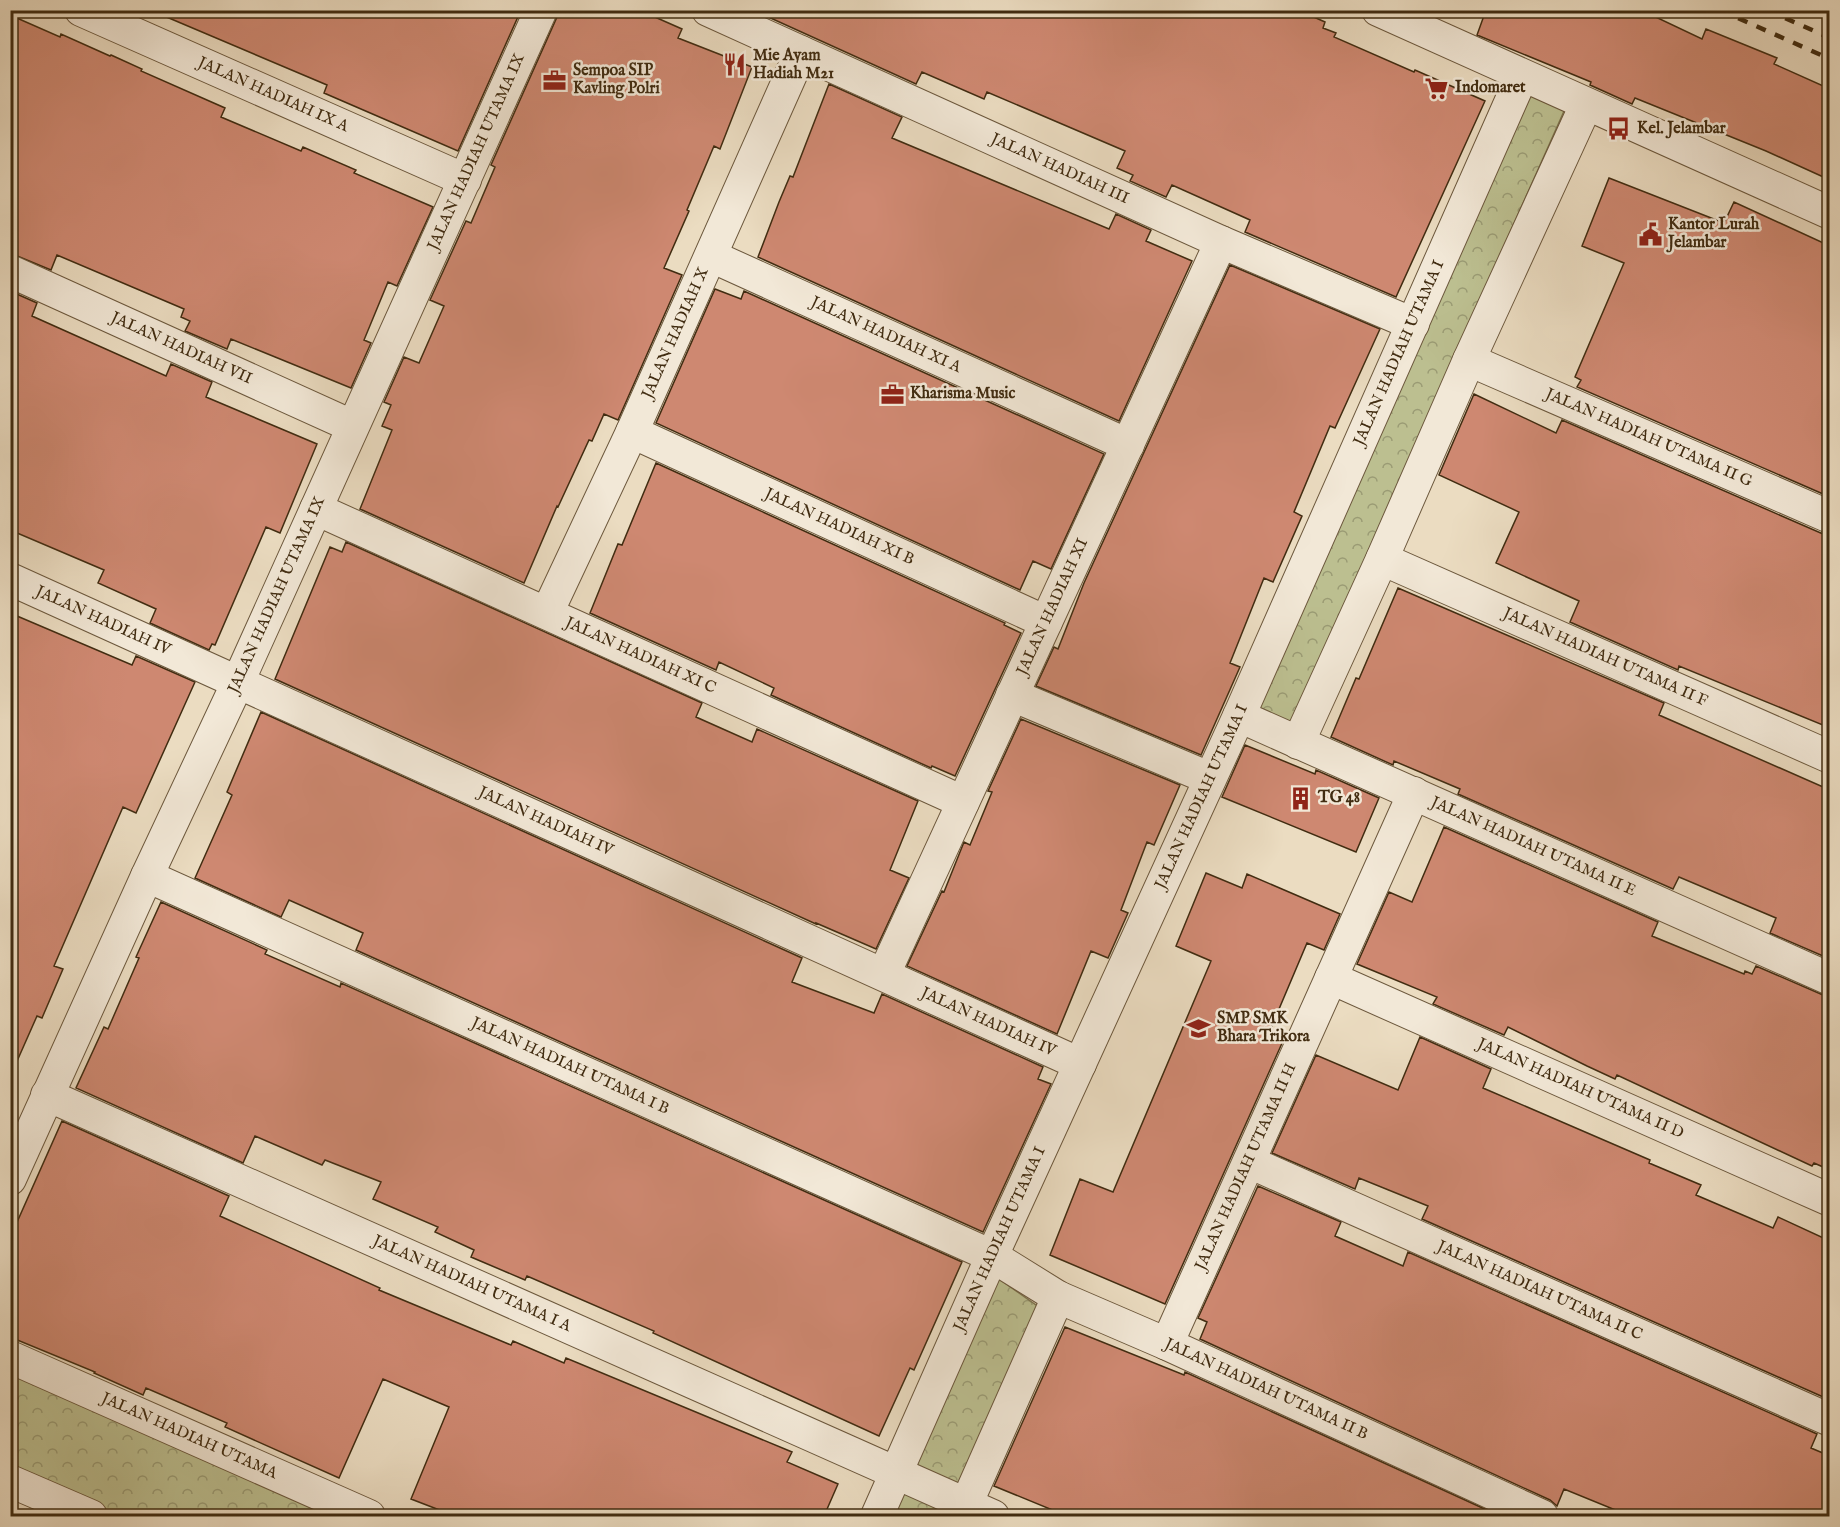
<svg xmlns="http://www.w3.org/2000/svg" width="1840" height="1527" font-family="'IM FELL English',serif">
  <style>
    .park { fill: url(#park-crowns); stroke: #7e7650; stroke-width: 1.5 }
    .building { fill: #ce8871; stroke: #412c11; stroke-width: 1.5 }
    .lines { fill: none; stroke-linecap: round; stroke-linejoin: round }
    .street-casing { stroke: #6c583d; stroke-width: 34 }
    .street { stroke: #f2e8d7; stroke-width: 32 }
    .rail { stroke: #412c11; stroke-width: 4.5; stroke-dasharray: 10 10; stroke-linecap: butt }
    .labels { text-anchor: middle; dominant-baseline: central; stroke-width: 5; stroke-linejoin: round; paint-order: stroke }
    .poi-label { font-size: 16px; font-weight: bold; fill: #412c11; stroke: #f2e8d7; text-anchor: start }
    .street-label { font-size: 16px; fill: #412c11; stroke: #f2e8d7 }
  </style>
  <defs>
    <pattern id="park-crowns" width="20" height="18" patternUnits="userSpaceOnUse" patternTransform="scale(1.5)"><rect width="20" height="18" fill="#bcbf90"/><path d="M2 6a3 3 0 1 1 6 0M12 15a3 3 0 1 1 6 0" fill="none" stroke="#9a9b74"/></pattern>
  </defs>
  <rect width="100%" height="100%" fill="#ebdcc1"/>
  <filter id="stains"><feTurbulence type="fractalNoise" baseFrequency=".00333" numOctaves="4"/><feColorMatrix values="0 0 0 0 .2 0 0 0 0 .09 0 0 0 0 .02 0 0 0 .5 -.17"/></filter>
  <radialGradient id="worn" r=".72"><stop offset=".6" stop-color="#630" stop-opacity="0"/><stop offset="1" stop-color="#630" stop-opacity=".3"/></radialGradient>
  <path class="park" d="M1524,92l41,17 -274,616 -38,-15z
    M995,1276l48,34 -91,206h-67z
    M10,1360l345,156h-254l-90,-40z"/>
  <path class="building" d="M150,10h371l-63,141 -134,-58 3,-8z
    M559,10h80l43,19 -4,9 74,29 -32,82 -6,-3 -27,64 2,1 -25,57 18,7 -64,145 -14,-6 -12,27 -3,-1 -31,67 -1,-1 -33,77 -164,-74 32,-79 -10,-4 9,-21 -7,-3 20,-45 15,6 25,-57 -14,-6 36,-79 5,2 24,-56 -4,-2 66,-148z
    M753,10h545l27,12 -2,6 13,5 -2,4 80,35 1,-2 70,31 -89,196 -151,-65 5,-12 -78,-35 -6,12 -36,-16 3,-6 -16,-7 8,-17 -138,-59 -3,7 -62,-27 -6,12z
    M1486,10h155l61,29 4,-10 71,29 -3,6 56,25v91l-64,-29 -131,-53 -3,6 -42,-19 1,-3 -114,-47z
    M10,15l50,22 1,-3 49,22 1,-1 31,14 -1,2 84,37 -4,9 80,34 2,-4 53,23 -2,3 79,34 -36,79 -9,-4 -24,58 7,3 -20,45 -120,-49 -4,10 -42,-18 5,-10 -9,-4 3,-8 -127,-54 -6,15 -41,-17z
    M829,84l73,33 -10,21 217,91 7,-15 35,16 -5,11 46,20 -73,160 -361,-164 21,-55 11,-26 3,1z
    M1609,178l115,45 10,-21 96,44v251l-253,-110 4,-7 -6,-3 49,-114 -42,-17z
    M1230,265l150,64 -45,99 -5,-2 -36,86 8,4 -29,66 -9,-4 -34,85 10,4 -39,88 -165,-69 18,-39 4,2 26,-66z
    M715,289l26,10 3,-8 360,163 -53,115 -18,-8 -13,29 -364,-167z
    M10,291l27,12 -5,13 134,60 5,-12 41,18 -6,15 111,47 -37,89 -14,-6 -51,118 -3,-1 -3,6 -59,-27 6,-14 -58,-26 6,-13 -94,-40z
    M1474,394l82,39 6,-13 261,114 7,1v193l-151,-62 -1,4 -108,-48 9,-21 -83,-38 23,-51 -80,-37z
    M656,463l349,160 -1,2 17,8 -66,143 -23,-10 -1,2 -160,-73 3,-7 -55,-26 -3,8 -126,-57 28,-69 4,1z
    M346,542l356,161 -6,14 56,25 5,-13 161,72 -28,69 19,8 -33,71 -60,-26v1l-541,-245 55,-132 12,5z
    M1398,588l266,115 -5,12 171,75v169l-60,-26 6,-15 -97,-41 -6,12 -215,-95 2,-5 -66,-28 -1,4 -62,-28 25,-59 3,1z
    M10,613l122,52 4,-9 59,26 -59,131 -13,-6 -69,159 9,3 -21,49 -5,-2 -27,61z
    M261,712l541,246 -10,24 82,31 8,-19 161,73 -5,12 13,5 -68,148 -627,-282 7,-17 -74,-33 -8,17 -86,-39 37,-83 -5,-3z
    M1021,719l159,66 -26,60 -7,-3 -26,68 7,3 -20,45 -17,-7 -34,83 -150,-68 35,-75 2,1 20,-50 6,3 22,-53 -4,-1z
    M1245,745l70,29 1,-4 63,28 -23,54 -134,-55z
    M1444,827l214,95 -6,14 92,38 1,-3 7,3 4,-8 67,29 7,2v173l-16,-7 -2,3 -195,-91 -2,4 -28,-13 -79,-39 -4,8 -71,-31 4,-7 -80,-33 32,-72 23,10z
    M1206,873l36,15 5,-14 93,40 -16,36 -17,-7 -39,92 15,6 -118,263 -115,-49 30,-76 33,13 98,-231 -35,-15z
    M161,902l106,48 -2,4 75,33 1,-4 621,279 -48,108 -4,-2 -31,68 -226,-103 1,-2 -127,-55 -2,4 -54,-23 3,-7 -39,-18 3,-5 -65,-28 8,-17 -56,-22 -3,5 -67,-29 -12,27 -167,-75 28,-61 4,2 31,-71 -3,-1z
    M1420,1037l71,32 -8,19 167,72 -1,3 52,22 -5,10 77,33 5,-11 52,24v159l-408,-181 6,-13 -69,-28 -4,11 -83,-36 44,-98 82,35z
    M62,1121l167,75 -9,20 160,72 -1,2 132,55 2,-4 51,22 2,-5 226,94 -5,10 51,22 -14,32h-369l-44,-17 38,-92 -66,-28 -44,99 -114,-51 2,-4 -81,-35 -3,7 -49,-22 1,-1 -85,-35v-99z
    M1258,1186l83,36 -6,14 68,30 5,-14 409,182 -6,14 19,8v60h-200l-66,-27 -7,17 -7,-6 -350,-161 7,-17 -9,-4z
    M1065,1327l119,48 1,-3 315,144h-433l-73,-30z"/>
  <g class="lines">
    <defs>
      <g id="street">
        <path id="s1" d="M81,10l384,170"/>
        <path id="s2" d="M708,10l513,232 192,82"/>
        <path d="M1378,10l452,203"/>
        <path id="s3" d="M711,256l417,189"/>
        <path id="s4" d="M10,271l342,155"/>
        <path id="s5" d="M1469,360l361,157"/>
        <path id="s6" d="M632,432l414,190"/>
        <path id="s7" d="M316,509l647,293"/>
        <path id="s8" d="M1382,559l448,198"/>
        <path id="s9" d="M10,579l1070,485"/>
        <path id="s10" d="M547,613l85,-181 169,-380"/>
        <path d="M1012,695l197,83"/>
        <path id="s11" d="M1239,716l591,263"/>
        <path d="M1298,743l84,-184 87,-199 117,-255"/>
        <path id="s12" d="M147,876l845,380 66,41 109,47 375,172"/>
        <path id="s13" d="M884,974l337,-732"/>
        <path id="s14" d="M1331,978l499,222"/>
        <path id="s15" d="M47,1095l946,421"/>
        <path id="s16" d="M1249,1162l581,258"/>
        <path id="s17" d="M10,1179l137,-303 91,-194 303,-672"/>
        <path id="s18" d="M1167,1344l247,-551"/>
        <path id="s19" d="M10,1357l359,159"/>
        <path d="M10,1481l81,35"/>
        <path id="s20" d="M877,1516l115,-260 247,-540 283,-640"/>
        <path d="M961,1516l97,-219"/>
      </g>
    </defs>
    <use href="#street" class="street-casing"/>
    <use href="#street" class="street"/>
    <path class="rail" d="M1720,10l110,49
      M1767,10l63,28"/>
  </g>
  <defs>
    <symbol id="restaurant-bare" viewBox="-9 -9 18 18"><path d="M-5-6h1v4h1v-4h1v4h1v-4h1v5L-1.5 .5V6h-2V.5L-5-1ZM5-6V6H3V1.5H1.5Q1.5-4 5-6Z" fill="#8f2418" stroke="#f2e8d7" stroke-width="2.5" paint-order="stroke"/></symbol>
    <symbol id="office-bare" viewBox="-9 -9 18 18"><path d="M-6-3h4V-5.5h4V-3h4V5H-6ZM-1-4.5V-3h2v-1.5ZM-6 0V1H6V0Z" fill="#8f2418" stroke="#f2e8d7" stroke-width="2.5" paint-order="stroke"/></symbol>
    <symbol id="supermarket-bare" viewBox="-9 -9 18 18"><path d="M-6-5.5h2.5l.6 2H6L4.5 2H-2.5L-4.4-4H-6ZM-1.5 3.2a1.3 1.3 0 1 0 .1 0ZM3 3.2a1.3 1.3 0 1 0 .1 0Z" fill="#8f2418" stroke="#f2e8d7" stroke-width="2.5" paint-order="stroke"/></symbol>
    <symbol id="bus-bare" viewBox="-9 -9 18 18"><path d="M-5-6H5V4H4V6H2V4H-2V6H-4V4H-5ZM-3.5-4V0h7V-4ZM-3.5 1.2v1.5H-2V1.2ZM2 1.2v1.5H3.5V1.2Z" fill="#8f2418" stroke="#f2e8d7" stroke-width="2.5" paint-order="stroke"/></symbol>
    <symbol id="civic-bare" viewBox="-9 -9 18 18"><path d="M-.6-6.5H3V-4.5H.6V-3L4-1V1h2V6H-6V1h2V-1L-.6-3ZM-1.2 2.5V6h2.4V2.5Z" fill="#8f2418" stroke="#f2e8d7" stroke-width="2.5" paint-order="stroke"/></symbol>
    <symbol id="building-bare" viewBox="-9 -9 18 18"><path d="M-4-6H4V6H1V3H-1V6H-4ZM-2.5-4.3h1.7v1.8h-1.7ZM.8-4.3h1.7v1.8H.8ZM-2.5-1h1.7V.8h-1.7ZM.8-1h1.7V.8H.8Z" fill="#8f2418" stroke="#f2e8d7" stroke-width="2.5" paint-order="stroke"/></symbol>
    <symbol id="school-bare" viewBox="-9 -9 18 18"><path d="M0-5L7-2L0 1L-7-2ZM-4 1L0 2.5L4 1V4Q0 6-4 4Z" fill="#8f2418" stroke="#f2e8d7" stroke-width="2.5" paint-order="stroke"/></symbol>
  </defs>
  <g fill-rule="evenodd">
    <use href="#restaurant-bare" x="718" y="48" width="33" height="33"/>
    <use href="#office-bare" x="538" y="64" width="33" height="33"/>
    <use href="#supermarket-bare" x="1420" y="72" width="33" height="33"/>
    <use href="#bus-bare" x="1602" y="112" width="33" height="33"/>
    <use href="#civic-bare" x="1634" y="218" width="33" height="33"/>
    <use href="#office-bare" x="876" y="378" width="33" height="33"/>
    <use href="#building-bare" x="1284" y="782" width="33" height="33"/>
    <use href="#school-bare" x="1182" y="1012" width="33" height="33"/>
  </g>
  <g class="labels">
    <g class="poi-label">
      <text x="753" y="56">Mie Ayam<tspan x="753" dy="18">Hadiah M21</tspan></text>
      <text x="573" y="71">Sempoa SIP<tspan x="573" dy="18">Kavling Polri</tspan></text>
      <text x="1455" y="88">Indomaret</text>
      <text x="1637" y="129">Kel. Jelambar</text>
      <text x="1668" y="225">Kantor Lurah<tspan x="1668" dy="18">Jelambar</tspan></text>
      <text x="910" y="394">Kharisma Music</text>
      <text x="1318" y="798">TG 48</text>
      <text x="1217" y="1019">SMP SMK<tspan x="1217" dy="18">Bhara Trikora</tspan></text>
    </g>
    <g class="street-label">
      <text stroke="none"><textPath href="#s1" startOffset="210">JALAN HADIAH IX A</textPath></text>
      <text stroke="none"><textPath href="#s17" startOffset="1128">JALAN HADIAH UTAMA IX</textPath></text>
      <text stroke="none"><textPath href="#s2" startOffset="386">JALAN HADIAH III</textPath></text>
      <text stroke="none"><textPath href="#s10" startOffset="308">JALAN HADIAH X</textPath></text>
      <text stroke="none"><textPath href="#s3" startOffset="192">JALAN HADIAH XI A</textPath></text>
      <text stroke="none"><textPath href="#s4" startOffset="188">JALAN HADIAH VII</textPath></text>
      <text stroke="none"><textPath href="#s20" startOffset="1275">JALAN HADIAH UTAMA I</textPath></text>
      <text stroke="none"><textPath href="#s5" startOffset="196">JALAN HADIAH UTAMA II G</textPath></text>
      <text stroke="none"><textPath href="#s6" startOffset="228">JALAN HADIAH XI B</textPath></text>
      <text stroke="none"><textPath href="#s17" startOffset="642">JALAN HADIAH UTAMA IX</textPath></text>
      <text stroke="none"><textPath href="#s13" startOffset="404">JALAN HADIAH XI</textPath></text>
      <text stroke="none"><textPath href="#s9" startOffset="102">JALAN HADIAH IV</textPath></text>
      <text stroke="none"><textPath href="#s7" startOffset="356">JALAN HADIAH XI C</textPath></text>
      <text stroke="none"><textPath href="#s8" startOffset="244">JALAN HADIAH UTAMA II F</textPath></text>
      <text stroke="none"><textPath href="#s20" startOffset="789">JALAN HADIAH UTAMA I</textPath></text>
      <text stroke="none"><textPath href="#s9" startOffset="588">JALAN HADIAH IV</textPath></text>
      <text stroke="none"><textPath href="#s11" startOffset="322">JALAN HADIAH UTAMA II E</textPath></text>
      <text stroke="none"><textPath href="#s9" startOffset="1074">JALAN HADIAH IV</textPath></text>
      <text stroke="none"><textPath href="#s12" startOffset="464">JALAN HADIAH UTAMA I B</textPath></text>
      <text stroke="none"><textPath href="#s14" startOffset="273">JALAN HADIAH UTAMA II D</textPath></text>
      <text stroke="none"><textPath href="#s18" startOffset="194">JALAN HADIAH UTAMA II H</textPath></text>
      <text stroke="none"><textPath href="#s20" startOffset="303">JALAN HADIAH UTAMA I</textPath></text>
      <text stroke="none"><textPath href="#s15" startOffset="465">JALAN HADIAH UTAMA I A</textPath></text>
      <text stroke="none"><textPath href="#s16" startOffset="318">JALAN HADIAH UTAMA II C</textPath></text>
      <text stroke="none"><textPath href="#s12" startOffset="1232">JALAN HADIAH UTAMA II B</textPath></text>
      <text stroke="none"><textPath href="#s19" startOffset="196">JALAN HADIAH UTAMA</textPath></text>
    </g>
  </g>
  <rect width="1840" height="1527" fill="none" stroke="#ebdcc1" stroke-width="36"/>
  <rect x="12" y="12" width="1816" height="1503" fill="none" stroke="#412c11" stroke-width="3"/>
  <rect x="18" y="18" width="1804" height="1491" fill="none" stroke="#412c11" stroke-width="1.5"/>
  <rect width="100%" height="100%" filter="url(#stains)"/>
  <rect width="100%" height="100%" fill="url(#worn)"/>
</svg>
